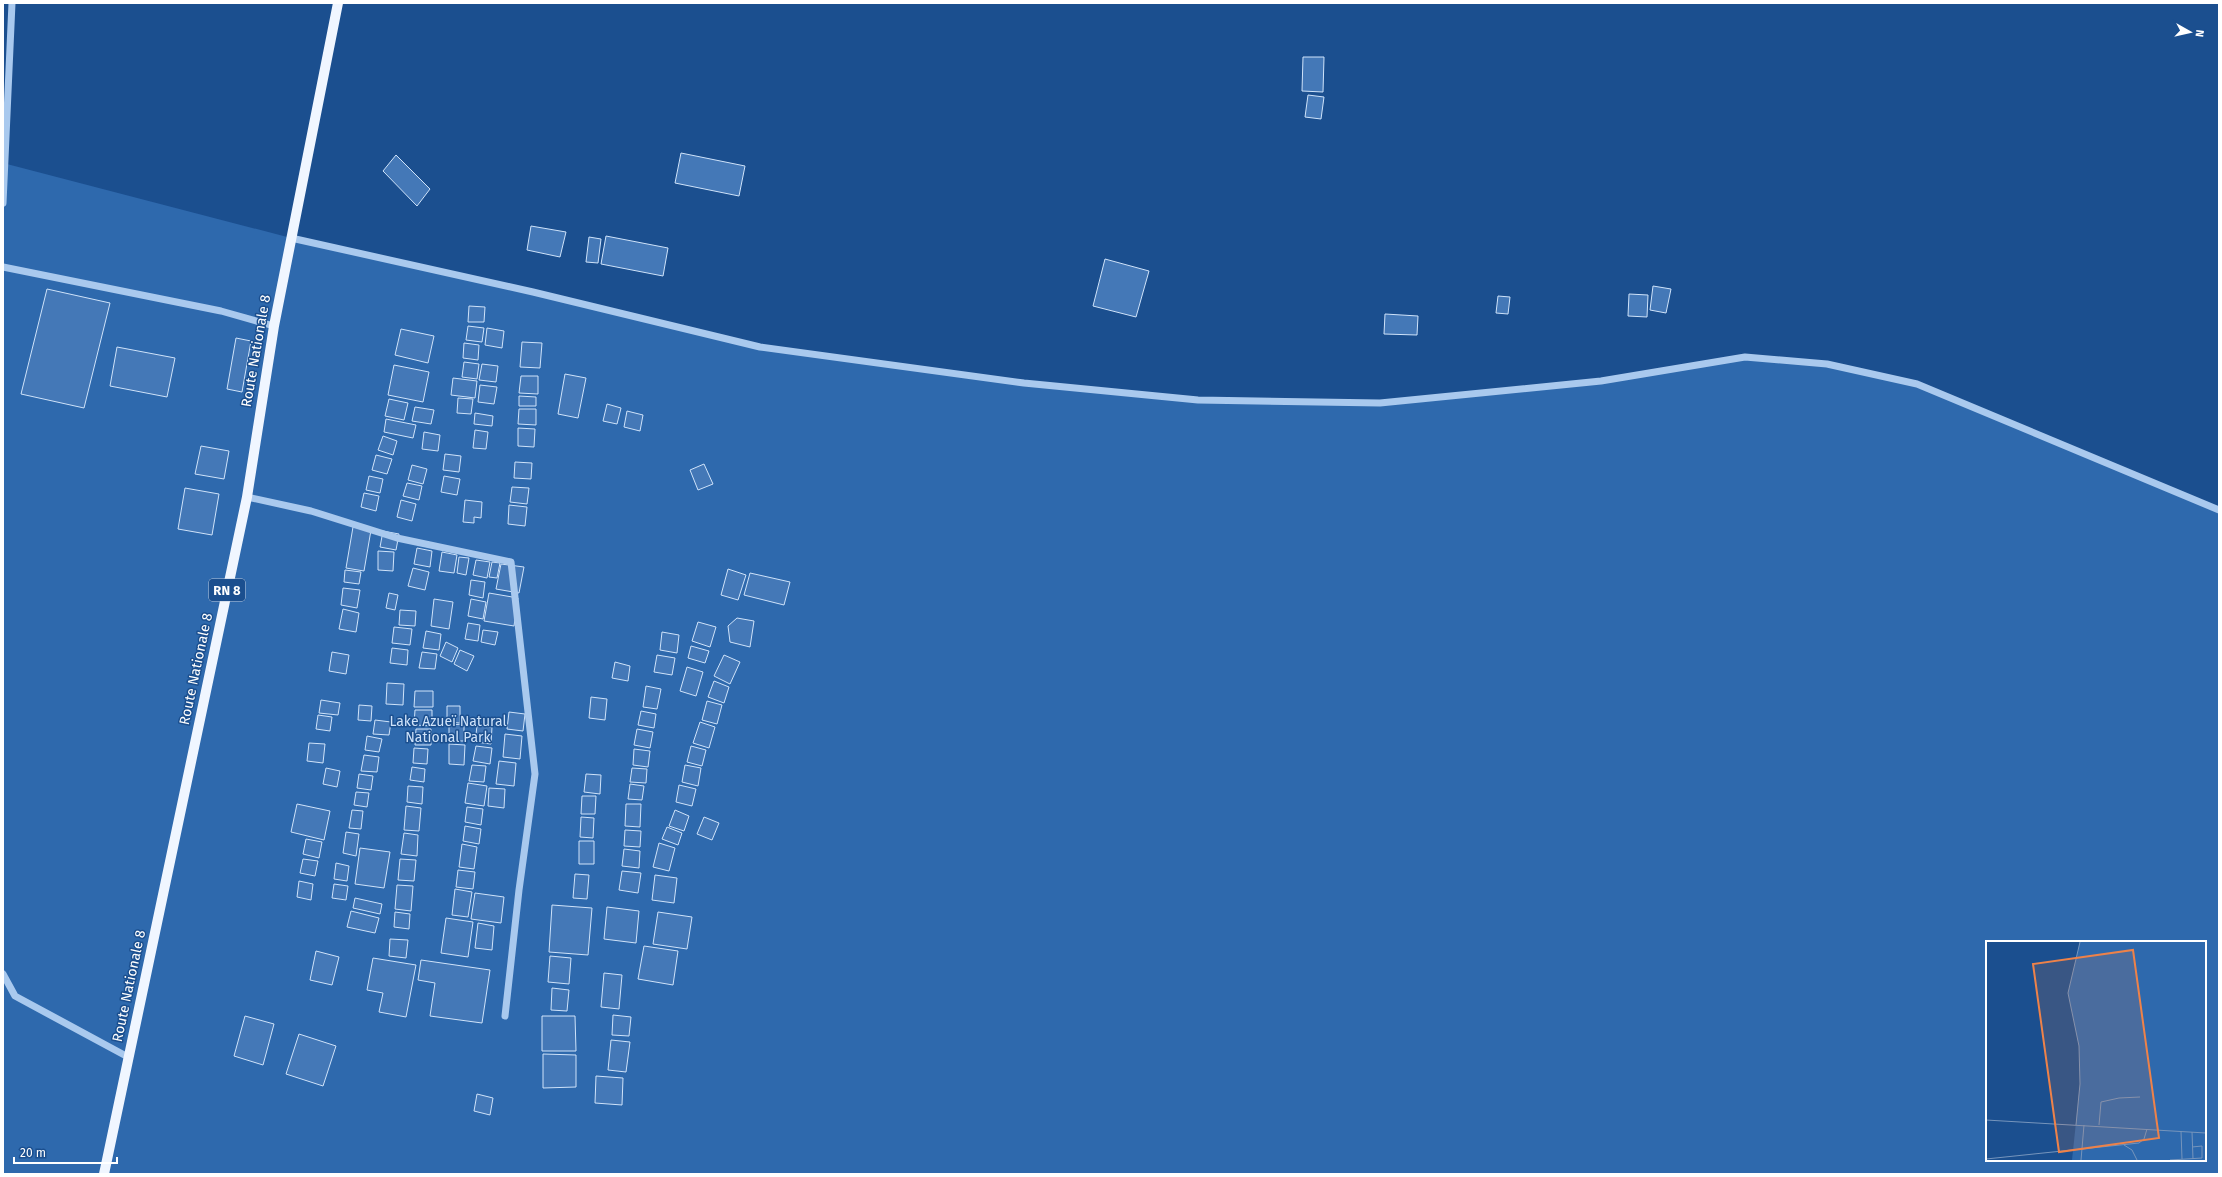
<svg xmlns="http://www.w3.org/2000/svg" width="2222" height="1177" font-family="'Fira Sans',sans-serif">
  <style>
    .green { fill: #2e69ad; fill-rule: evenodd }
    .building { fill: #4478b7; stroke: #cfe3fa }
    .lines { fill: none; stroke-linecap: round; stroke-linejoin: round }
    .minor { stroke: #a9c9ee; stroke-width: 7 }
    .major { stroke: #f0f6ff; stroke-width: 10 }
    .labels { text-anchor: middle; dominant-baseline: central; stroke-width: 3; stroke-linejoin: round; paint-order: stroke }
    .shield { fill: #1b4f8f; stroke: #bbcadd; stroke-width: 1 }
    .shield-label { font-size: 13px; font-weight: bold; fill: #fff }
    .street-label { font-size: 14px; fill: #fff; stroke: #1b4f8f }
    .park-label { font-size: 14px; fill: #cfe3fa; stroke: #1b4f8f }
    .inset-road { fill: none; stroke: #7695bc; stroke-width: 1 }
    .view { fill: #ee8249; fill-opacity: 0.15; stroke: #ee8249; stroke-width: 2 }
    .inset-edge { fill: none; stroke: #fff; stroke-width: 2 }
  </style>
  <rect width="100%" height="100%" fill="#1b4f8f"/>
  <path class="green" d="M3,163l288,75 469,109 264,36 174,17 182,3 221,-22 144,-24 82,7 90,20 302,126v664h-2216zM1987,942h218v218h-218z"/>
  <path class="building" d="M1303,57h21l-1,35 -21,-1z
    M1308,95l16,2 -3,22 -16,-2z
    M681,153l64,13 -6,30 -64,-13z
    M396,155l34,34 -13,17 -34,-35z
    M531,226l35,6 -6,25 -33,-7z
    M606,236l62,12 -5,28 -62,-12z
    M589,237l12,2 -3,24 -12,-1z
    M1105,259l44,12 -13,46 -43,-11z
    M1653,286l18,3 -5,24 -16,-3z
    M47,289l63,14 -26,105 -63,-14z
    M1629,294l19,1 -1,22 -19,-1z
    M1498,296l12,1 -2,17 -12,-1z
    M469,306l16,1 -1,15h-16z
    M1385,314l33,2 -1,19 -33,-1z
    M468,326l16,2 -2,14 -16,-2z
    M487,328l17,3 -2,17 -17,-3z
    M401,329l33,7 -6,27 -33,-8z
    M236,338l15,3 -9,51 -15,-3z
    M522,342l20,1 -2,25 -20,-1z
    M464,343l15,2 -1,15 -15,-2z
    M117,347l58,11 -8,39 -57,-11z
    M464,362l15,2 -2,15 -15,-2z
    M482,364l16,2 -2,16 -17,-2z
    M394,365l35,7 -6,30 -35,-7z
    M565,374l21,4 -8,40 -20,-4z
    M521,376h17v18l-19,-1z
    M453,378l24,3 -2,17 -24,-3z
    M480,385l17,2 -3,17 -16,-2z
    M519,396l17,1v9h-17z
    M458,398l15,1 -2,15 -14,-1z
    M389,399l19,4 -4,17 -19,-4z
    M607,404l14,4 -4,16 -14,-3z
    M415,407l19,3 -3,14 -19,-3z
    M519,409h17v16l-18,-1z
    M627,411l16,4 -3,16 -16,-4z
    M475,413l18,3 -1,10 -18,-2z
    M386,419l30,6 -3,13 -29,-6z
    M518,428l17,1 -1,18 -16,-1z
    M475,430l13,2 -2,17 -13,-1z
    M424,432l16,3 -2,16 -16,-2z
    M383,436l14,5 -4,14 -15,-5z
    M201,446l28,5 -5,28 -29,-5z
    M445,454l16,2 -2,16 -16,-2z
    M376,455l16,4 -5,15 -15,-4z
    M515,462l17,1 -1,16 -17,-1z
    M704,464l9,20 -15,6 -8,-20z
    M412,465l15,4 -4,15 -15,-4z
    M369,476l14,3 -3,14 -14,-3z
    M444,476l16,3 -3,16 -16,-3z
    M407,483l15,3 -3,14 -16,-4z
    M512,487l17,1 -2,16 -17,-2z
    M185,488l34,6 -7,41 -34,-6z
    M364,493l15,3 -3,15 -15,-4z
    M401,500l15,4 -4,17 -15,-4z
    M465,500l17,2 -1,16 -7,-1v6l-11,-1z
    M509,505l18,2 -2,19 -17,-2z
    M353,527l18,3 -7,41 -18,-3z
    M383,531l16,3 -3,16 -16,-3z
    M417,548l15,3 -2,16 -16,-3z
    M378,551l16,1 -1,19 -15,-1z
    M442,552l15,3 -3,18 -15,-2z
    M459,557l10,1 -3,17 -9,-2z
    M476,560l14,2 -3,16 -14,-3z
    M492,562l8,1 -3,15 -8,-1z
    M501,564l23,3 -5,26 -23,-4z
    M413,568l16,4 -4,18 -17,-4z
    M728,569l18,6 -8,25 -17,-5z
    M345,570l16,2 -2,12 -15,-2z
    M750,573l40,9 -6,23 -40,-10z
    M471,580l14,2 -2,16 -14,-3z
    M343,588l17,2 -3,18 -16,-3z
    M389,593l9,2 -3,15 -9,-2z
    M489,593l29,5 -4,28 -30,-5z
    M434,599l19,3 -4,27 -18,-3z
    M471,599l15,3 -3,17 -15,-3z
    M343,609l16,4 -3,19 -17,-3z
    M400,610l16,1 -1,15 -16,-1z
    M737,618l17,3 -4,26 -20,-5 -2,-16z
    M698,622l18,5 -6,20 -18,-6z
    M468,623l12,2 -2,16 -13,-2z
    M394,627l18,2 -2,16 -18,-2z
    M483,630l15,2 -3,13 -14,-3z
    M426,631l15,3 -2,16 -16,-2z
    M662,632l17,3 -2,18 -17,-3z
    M446,642l12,6 -6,14 -12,-6z
    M691,646l18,5 -4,12 -17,-5z
    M392,648l16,2 -1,15 -17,-2z
    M460,650l14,6 -7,15 -13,-7z
    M332,652l17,3 -3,19 -17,-3z
    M422,652l15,2 -2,15 -16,-1z
    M657,655l18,3 -3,17 -18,-3z
    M724,655l16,7 -10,22 -16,-8z
    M615,662l15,4 -2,15 -16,-3z
    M687,667l16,5 -7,24 -16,-5z
    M714,681l15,6 -5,16 -16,-6z
    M387,683l17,1 -1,21 -17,-1z
    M646,686l15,3 -4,20 -14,-2z
    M415,691h18v16h-19z
    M591,697l16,2 -2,21 -16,-2z
    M321,700l19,3 -2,12 -19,-2z
    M707,701l15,4 -5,19 -15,-4z
    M359,705l13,1 -1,15 -13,-1z
    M447,706h13v17l-13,-1z
    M415,710h17v16l-18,-1z
    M641,711l15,3 -2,14 -16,-3z
    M509,712l16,2 -2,17 -16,-2z
    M318,715l14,2 -2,14 -14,-2z
    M375,720l16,2 -2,13 -16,-1z
    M700,722l15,5 -6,21 -16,-5z
    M464,724v17h-15v-16z
    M477,726l15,1 -1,17 -16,-2z
    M416,729h15v16h-16z
    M637,729l16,3 -3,16 -16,-3z
    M505,734l17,2 -2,23 -17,-2z
    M367,736l15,3 -3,13 -14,-2z
    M309,743l16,1 -2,19 -16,-2z
    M449,744l16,1 -1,20 -15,-1z
    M476,746l16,2 -2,16 -17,-3z
    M691,746l15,4 -4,16 -15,-4z
    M414,748l14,1 -1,15 -14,-1z
    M634,749l16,2 -2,16 -15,-2z
    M364,755l15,2 -2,15 -16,-1z
    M499,761l17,2 -2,23 -18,-2z
    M472,765l14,1 -2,16 -15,-1z
    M685,765l16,3 -3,18 -16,-4z
    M412,767l13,2 -1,13 -14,-2z
    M326,768l14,3 -3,16 -14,-3z
    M632,768l15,1 -1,14 -16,-1z
    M359,774l14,2 -2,14 -14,-2z
    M586,774l15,1 -1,19 -16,-2z
    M468,783l19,3 -3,20 -19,-3z
    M630,784l14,2 -2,14 -14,-1z
    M679,785l17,4 -4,17 -16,-4z
    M408,786l15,1 -1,17 -15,-2z
    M489,788l16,1 -1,19 -16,-2z
    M356,792l13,1 -2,14 -13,-2z
    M582,796h14l-1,18h-14z
    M297,804l33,7 -6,29 -33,-8z
    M626,804h15l-1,23 -15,-1z
    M406,806l15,2 -2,23 -15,-1z
    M467,807l16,2 -2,16 -16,-3z
    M352,810l11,1 -2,18 -12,-1z
    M675,810l14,6 -5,15 -15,-5z
    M581,817l13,1 -1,20 -13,-1z
    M704,817l15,6 -7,17 -15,-6z
    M465,826l16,3 -2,15 -16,-3z
    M667,827l15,6 -4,12 -16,-6z
    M625,830l16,1 -1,16 -16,-1z
    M346,832l13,2 -3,22 -13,-3z
    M404,833l14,2 -1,21 -16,-2z
    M306,839l16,3 -3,16 -16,-4z
    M579,841h15v23h-15z
    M659,843l16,5 -6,23 -16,-4z
    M462,844l15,3 -3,22 -15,-2z
    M360,848l30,4 -6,36 -29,-4z
    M624,849l16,2 -1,17 -17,-2z
    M303,859l15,2 -3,15 -15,-3z
    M400,859l16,1 -2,21 -16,-1z
    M336,863l13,3 -2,15 -13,-2z
    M458,870l17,2 -2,17 -17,-2z
    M622,871l19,2 -3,20 -19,-3z
    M575,874l14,1 -2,24 -14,-1z
    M655,875l22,3 -3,25 -22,-3z
    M299,881l14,3 -2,16 -14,-3z
    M334,884l14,2 -2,14 -14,-2z
    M397,885l16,1 -2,25 -16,-2z
    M455,889l17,3 -4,25 -16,-2z
    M475,893l29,4 -3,26 -30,-4z
    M355,898l27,6 -2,10 -27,-6z
    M552,905l40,3 -4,47 -39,-3z
    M607,907l32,4 -3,32 -32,-4z
    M351,911l28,7 -4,15 -28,-6z
    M395,912l15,2 -1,15 -15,-2z
    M658,912l34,5 -5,32 -34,-5z
    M446,918l27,4 -5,35 -27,-4z
    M478,923l16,3 -2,24 -17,-2z
    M390,939l18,1 -2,18 -17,-2z
    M644,946l34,5 -5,34 -35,-6z
    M316,951l23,6 -7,28 -22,-5z
    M550,956l21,2 -2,26 -21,-2z
    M373,958l43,7 -10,52 -27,-5 4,-19 -16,-3z
    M421,960l69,10 -8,53 -52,-7 5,-33 -17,-3z
    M604,973l18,2 -3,34 -18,-2z
    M552,988l17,2 -2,21 -16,-1z
    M613,1015l18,2 -2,19 -17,-1z
    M245,1016l29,8 -11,41 -29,-9z
    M542,1016h33l1,35h-34z
    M299,1034l37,12 -13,40 -37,-12z
    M611,1040l19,2 -4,30 -18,-2z
    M543,1054l33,1v32l-33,1z
    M596,1076l27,2 -1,27 -27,-2z
    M477,1094l16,4 -3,17 -16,-4z"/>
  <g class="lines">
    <path class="minor" d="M3,203l9,-200
      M291,238l242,54 227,55 264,36 174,17 182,3 221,-22 144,-24 82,7 90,20 302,126
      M3,267l218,44 53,15
      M247,497l64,14 86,27 114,24 24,212 -16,116 -14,126
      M3,974l12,22 113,61"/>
    <path class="major" d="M104,1174l143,-677 27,-171 64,-323"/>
  </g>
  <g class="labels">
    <rect class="shield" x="209" y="579" width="36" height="22" rx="3"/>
    <g class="shield-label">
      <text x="227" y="590">RN 8</text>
    </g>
    <g class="street-label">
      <text transform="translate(256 351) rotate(-80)">Route Nationale 8</text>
      <text transform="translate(196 669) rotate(-78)">Route Nationale 8</text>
      <text transform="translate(129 986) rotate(-78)">Route Nationale 8</text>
    </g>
    <g class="park-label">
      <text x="448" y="721">Lake Azueï Natural<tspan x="448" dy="16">National Park</tspan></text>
    </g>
  </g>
  <g transform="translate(1986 941)">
    <rect width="220" height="220" fill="#1b4f8f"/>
    <path d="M94,1h126v218h-134l8,-76 -1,-38 -11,-53z" fill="#2e69ad"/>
    <path class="inset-road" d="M0,179l220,13M90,184l4,-41 -1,-38 -11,-53 12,-51M113,184l2,-23 18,-4 21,-1M195,190l1,28M206,191l1,27M138,204l8,5 5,10M0,218l153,-16 5,-4 3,-10M95,219l3,-35M184,219l32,-2v-12l-10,1"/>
    <path class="view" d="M147,9l26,188 -100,14 -26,-188z"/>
    <rect width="220" height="220" class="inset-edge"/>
  </g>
  <rect width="2222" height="1177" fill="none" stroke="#ffffff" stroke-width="8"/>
  <g transform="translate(2190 32) rotate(98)" stroke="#1b4f8f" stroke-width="3" paint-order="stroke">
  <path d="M0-3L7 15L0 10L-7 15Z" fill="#ffffff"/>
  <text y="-6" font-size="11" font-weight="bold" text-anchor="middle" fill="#ffffff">N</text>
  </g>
  <path d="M14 1157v6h103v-6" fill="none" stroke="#ffffff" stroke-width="2"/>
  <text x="20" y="1157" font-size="12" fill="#ffffff" stroke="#1b4f8f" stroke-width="3" paint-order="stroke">20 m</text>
</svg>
